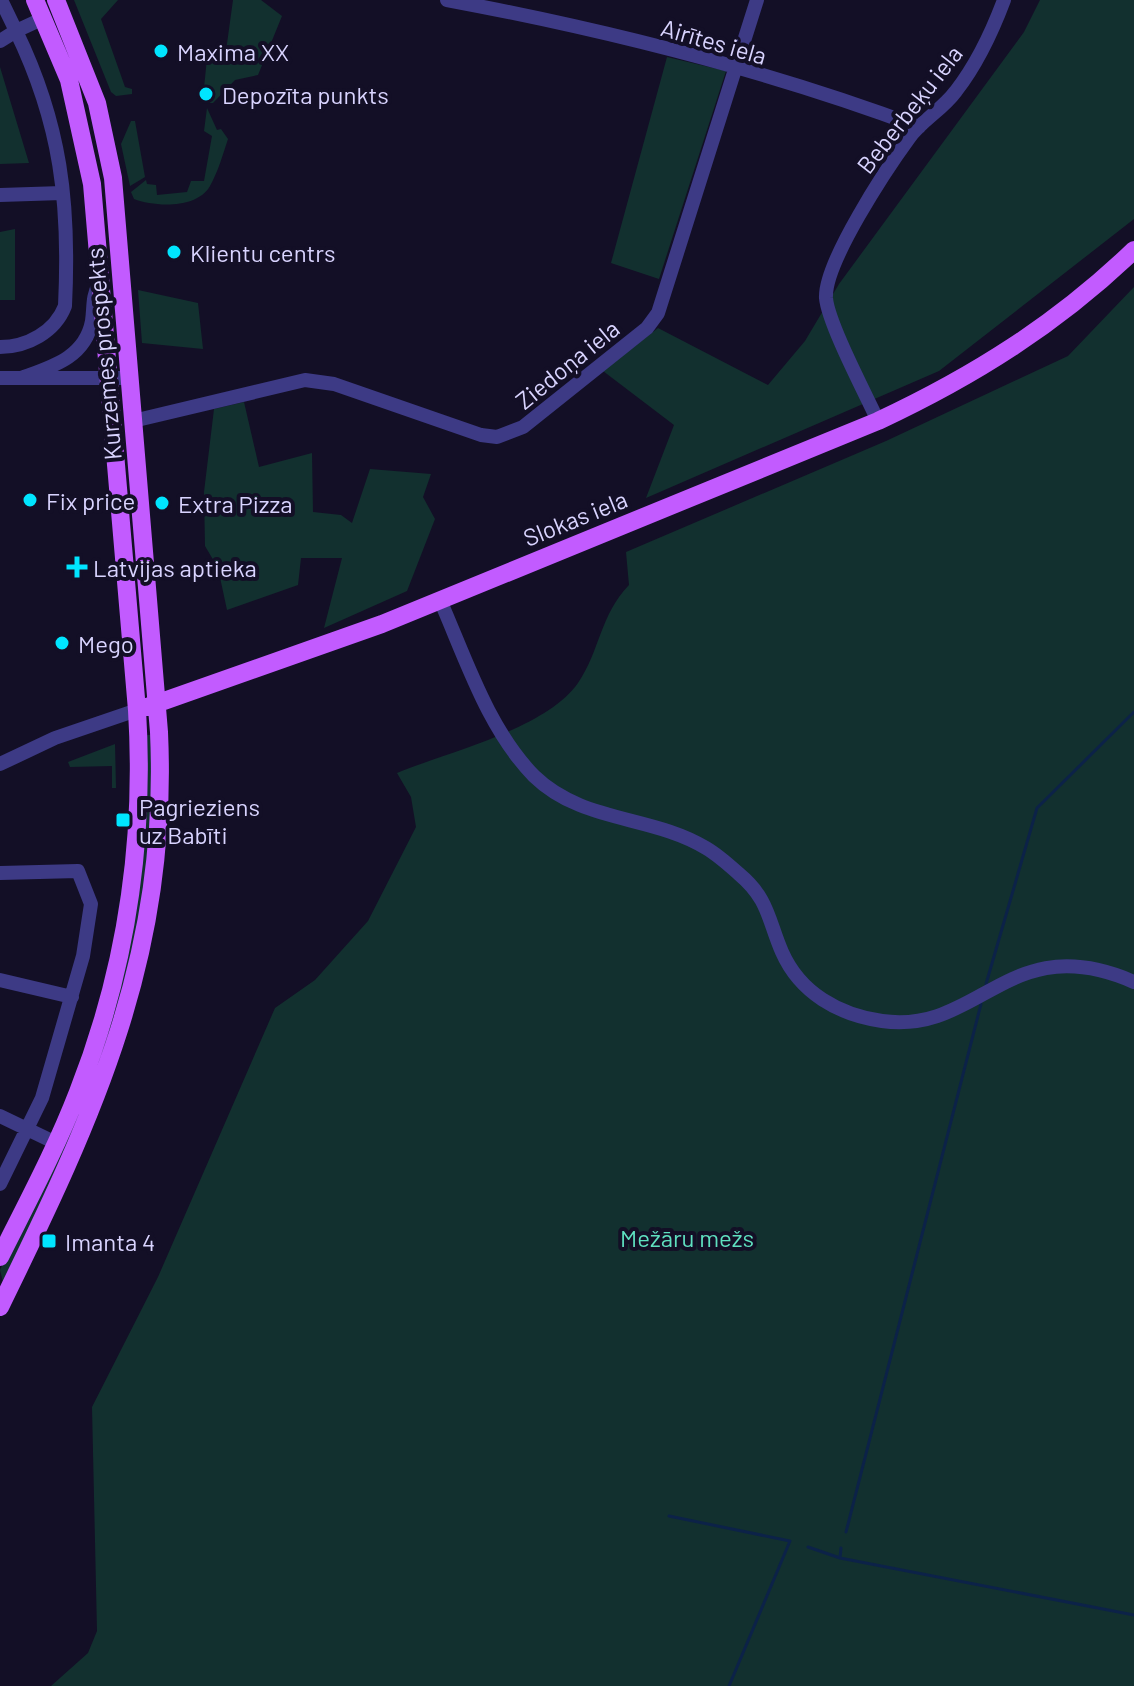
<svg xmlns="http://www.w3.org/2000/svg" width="1134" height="1686" font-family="Barlow,sans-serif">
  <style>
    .green { fill: #12302f }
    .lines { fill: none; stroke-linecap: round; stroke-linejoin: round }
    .stream { stroke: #0c2248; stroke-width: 3 }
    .minor { stroke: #3d3a85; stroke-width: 14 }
    .major { stroke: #c25bff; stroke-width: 18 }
    .poi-dot { fill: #00e5ff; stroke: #130f26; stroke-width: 3 }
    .labels { text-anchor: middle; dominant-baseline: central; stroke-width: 8; stroke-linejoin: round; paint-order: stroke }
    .street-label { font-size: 24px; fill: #d9d4ff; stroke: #130f26 }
    .poi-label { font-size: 24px; fill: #d9d4ff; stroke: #130f26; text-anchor: start }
    .park-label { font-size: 24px; fill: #5fe0c0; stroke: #130f26 }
  </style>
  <rect width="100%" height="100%" fill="#130f26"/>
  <path class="green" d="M74,0h44l-17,19 24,68 7,2v5l-16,2 -5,-4z
    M233,0h28l21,16 -24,59 -23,5 -22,23h-12l6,-2 2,-12 -5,-1 3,-30 19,-7z
    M1040,0h94v219l-195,152 -293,127 28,-73 -71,-54 55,-43 110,57 37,-44 34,-57 185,-252z
    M667,57l59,14 -67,208 -48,-16z
    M0,67l29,96 -29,1z
    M207,108l10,22 4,-1 7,10c-5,15 -10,33 -18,47 -13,23 -55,21 -76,13l-3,-7 15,-12 1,4 9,1 1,10 30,-3 4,-11h13l8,-45 -8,-5z
    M131,121h4l10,56 -15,9 -9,-42z
    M15,229v71h-15v-68z
    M1134,287v1399h-1083l37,-33 9,-22 -5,-224 66,-130 117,-269 40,-28 53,-59 48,-94 -5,-30 -14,-24c51,-21 149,-44 181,-90 22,-32 22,-68 51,-98l-3,-33 260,-111 182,-85z
    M138,290l60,13 5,46 -61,-6z
    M244,402l15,65 53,-14 1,59 28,3 11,8 18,-54 61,5 -8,23 12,22 -28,72 -83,37 18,-70h-41l-3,27 -71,25 -9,-42 -13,-22 -1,-54 10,-83z
    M144,735h8v80l-13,115 -49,169 -87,183 -3,-12 97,-214z
    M115,744l1,44h-4v-22l-42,1 -2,-5z"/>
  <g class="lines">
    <path class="stream" d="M986,984l51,-176 97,-96
      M669,1516l121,25 -61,145
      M846,1532l135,-528
      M808,1547l32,11 294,57
      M840,1558l1,-10"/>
    <path class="minor" d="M447,0c160,30 320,70 472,127
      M0,41l16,-10 -15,-31
      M0,195l62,-2
      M0,347c27,0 55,-15 65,-41 5,-103 -4,-182 -49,-275l28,-13
      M0,378h129
      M21,378c30,-11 64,-20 71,-57 2,-14 0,-24 7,-37
      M133,421l172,-41 29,4 147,51 16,2 26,-10 124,-99 11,-15 99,-313
      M878,421c-12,-26 -50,-98 -52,-123 -2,-35 61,-130 83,-160 13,-18 33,-28 47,-47 21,-27 36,-59 48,-91
      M440,600c26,59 48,129 94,176 48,47 118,39 172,72 12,7 23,17 33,26 30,25 29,46 43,78 18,41 57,63 100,69 99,14 126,-94 252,-39
      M0,764l55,-26 82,-28
      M0,873l78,-2 13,33 -8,52 -41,142 -42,86
      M0,980l72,17
      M0,1116l56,27"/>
    <path class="major" d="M147,707l235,-83 496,-203c96,-45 179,-97 256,-171
      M0,1257c27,-54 56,-108 78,-165 48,-122 67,-252 59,-382l-45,-526 -23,-104 -34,-80
      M0,1307c95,-194 169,-352 159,-575l-46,-554 -16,-75 -41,-103"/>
  </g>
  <g class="poi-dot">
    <circle cx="161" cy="51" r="8"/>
    <circle cx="206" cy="94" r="8"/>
    <circle cx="174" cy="252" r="8"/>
    <circle cx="30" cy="500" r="8"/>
    <circle cx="162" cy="503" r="8"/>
    <path d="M73 555h8v8h8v8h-8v8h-8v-8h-8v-8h8z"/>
    <circle cx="62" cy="643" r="8"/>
    <rect x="115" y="812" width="16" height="16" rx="4"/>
    <rect x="41" y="1233" width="16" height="16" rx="4"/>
  </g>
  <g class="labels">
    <g class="street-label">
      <text transform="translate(714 41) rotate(16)">Airītes iela</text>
      <text transform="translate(909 109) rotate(-52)">Beberbeķu iela</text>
      <text transform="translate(103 354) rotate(-95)">Kurzemes prospekts</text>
      <text transform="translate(567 364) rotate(-39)">Ziedoņa iela</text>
      <text transform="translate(575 518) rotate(-22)">Slokas iela</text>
    </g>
    <g class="poi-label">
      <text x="177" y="51">Maxima XX</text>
      <text x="222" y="94">Depozīta punkts</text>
      <text x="190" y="252">Klientu centrs</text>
      <text x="46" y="500">Fix price</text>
      <text x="178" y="503">Extra Pizza</text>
      <text x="93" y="567">Latvijas aptieka</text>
      <text x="78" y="643">Mego</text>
      <text x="139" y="806">Pagrieziens<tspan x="139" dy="28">uz Babīti</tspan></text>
      <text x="65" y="1241">Imanta 4</text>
    </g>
    <g class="park-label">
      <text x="687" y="1237">Mežāru mežs</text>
    </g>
  </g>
</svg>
